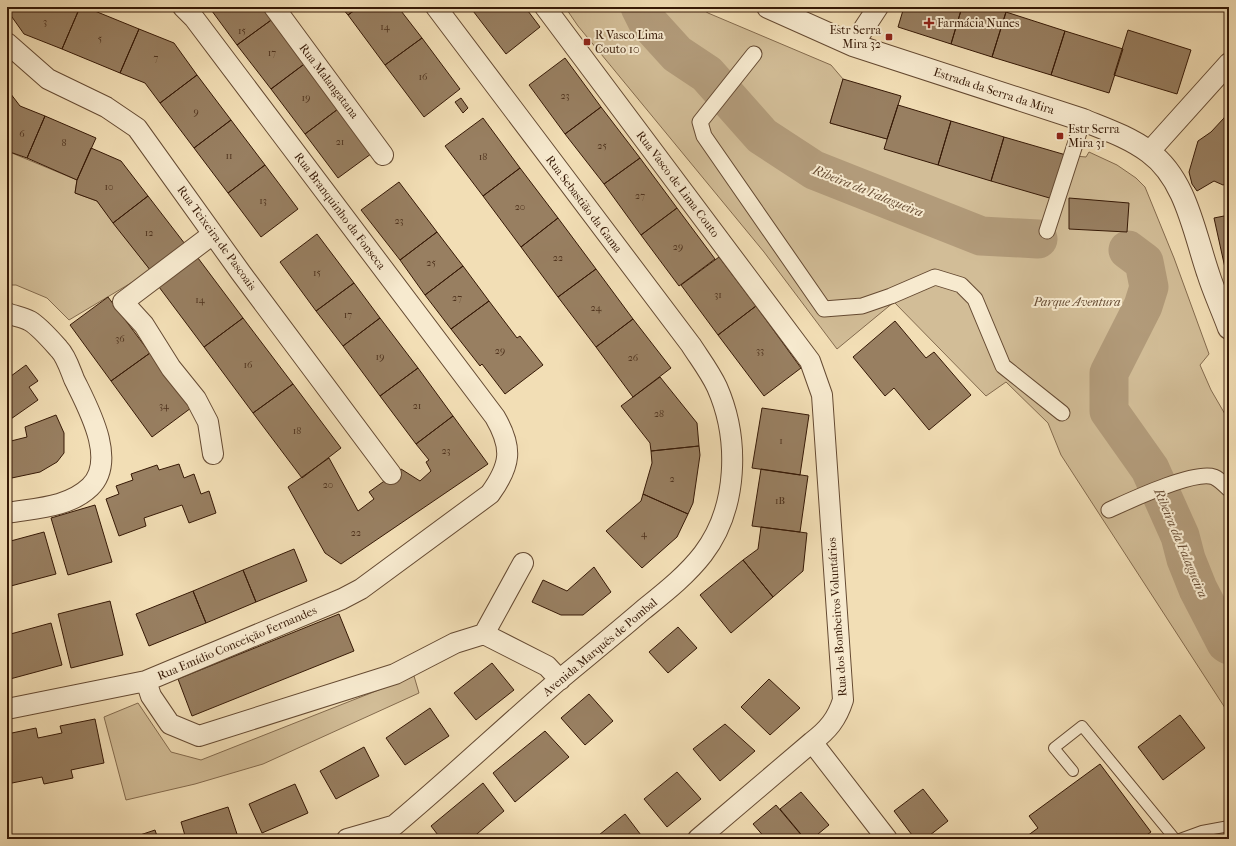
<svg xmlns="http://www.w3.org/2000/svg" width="1236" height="846" font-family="'IM FELL French Canon',serif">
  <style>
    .green { fill: #d2bd97; stroke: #846b4e }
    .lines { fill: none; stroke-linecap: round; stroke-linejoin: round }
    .river { stroke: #b29b7a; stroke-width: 39 }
    .building { fill: #987f61; stroke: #361906 }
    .service-casing { stroke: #654a32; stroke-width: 12 }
    .pedestrian-casing { stroke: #654a32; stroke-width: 17 }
    .minor-casing { stroke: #654a32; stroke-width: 22 }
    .tertiary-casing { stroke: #654a32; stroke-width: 24 }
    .service { stroke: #f7eacf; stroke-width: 10 }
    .pedestrian { stroke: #f7eacf; stroke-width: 15 }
    .minor { stroke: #f7eacf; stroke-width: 20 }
    .tertiary { stroke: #f7eacf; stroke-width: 22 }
    .poi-dot { fill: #8f2418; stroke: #f7eacf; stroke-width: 1.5 }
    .labels { text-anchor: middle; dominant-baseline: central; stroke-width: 4; stroke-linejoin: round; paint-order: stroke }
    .number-label { font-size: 10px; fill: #4e321d }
    .poi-label { font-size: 12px; fill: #361906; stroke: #f7eacf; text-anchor: start }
    .street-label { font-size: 12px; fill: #361906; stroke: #f7eacf }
    .park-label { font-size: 12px; font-style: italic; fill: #654a32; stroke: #f7eacf }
    .water-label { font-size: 13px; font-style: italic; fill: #684d34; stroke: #f7eacf }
  </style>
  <rect width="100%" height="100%" fill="#f2deb5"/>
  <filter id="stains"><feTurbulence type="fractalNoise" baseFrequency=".005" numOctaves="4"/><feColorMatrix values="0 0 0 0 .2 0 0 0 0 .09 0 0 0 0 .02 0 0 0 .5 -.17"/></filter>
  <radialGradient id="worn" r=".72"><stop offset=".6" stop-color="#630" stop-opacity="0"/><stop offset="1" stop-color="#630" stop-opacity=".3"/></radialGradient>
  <path class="green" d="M565,7h134l9,6 123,52 12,14 -13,44 57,16 199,18 3,-5 28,13 19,13 9,9 29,71 35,96 -9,11 11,25 18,31v293l-168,-259 -13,-32 -42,-41 -20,14 -92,-94 -57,47 -73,-97 -186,-226z
    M7,151l70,29 -2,13 22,8 54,70 -82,49 -22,-22 -31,-13h-9z
    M414,676l5,17 -156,71 -68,20 -69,16 -22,-83 34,-14 33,49 30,8z"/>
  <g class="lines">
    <path class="river" d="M640,7l7,14 30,33 30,20 55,62 52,34 167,66 57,3
      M1128,250l16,12 5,25 -6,19 -34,67v38l41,58 30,67 6,23 12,30 28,54 3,2"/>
  </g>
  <path class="building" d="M7,7h73l-18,42 -38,-15 -17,-24z
    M80,7h5l54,22 -19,44 -58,-24z
    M209,7h57l8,11 -37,27z
    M341,7h18l-11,8z
    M359,7h39l24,31 -37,27 -37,-50z
    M470,7h55l15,20 -34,27z
    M904,7h58l-11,37 -53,-17z
    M962,7h28l16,5 -14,45 -41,-13z
    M1006,12l59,19 -14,44 -59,-18z
    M274,18l33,44 -36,27 -34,-44z
    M139,29l35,14 23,32 -37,28 -15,-20 -25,-10z
    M1128,30l63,20 -14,44 -63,-19z
    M1065,31l58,18 -14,44 -58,-18z
    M422,38l38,51 -36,28 -39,-52z
    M565,58l36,49 -36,27 -36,-49z
    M307,62l35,44 -37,28 -34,-45z
    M197,75l34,45 -37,28 -34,-45z
    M843,79l58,17 -14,43 -57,-16z
    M7,89l13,17 25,10 -18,42 -20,-7z
    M461,98l7,10 -5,5 -8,-11z
    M898,105l53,16 -13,44 -54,-16z
    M342,106l33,45 -37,27 -33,-44z
    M601,107l39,51 -36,26 -39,-50z
    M1229,109v74l-6,2 -9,-4 -17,10 -5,-7 -3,-12 9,-31 13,-9 13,-14z
    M45,116l51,22 -19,42 -50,-22z
    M483,118l37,50 -37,28 -38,-50z
    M231,120l34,45 -37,28 -34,-45z
    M951,121l53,16 -13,44 -53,-16z
    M1004,137l62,18 -13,44 -62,-18z
    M91,148l30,13 27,35 -35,27 -16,-22 -22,-8 2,-13z
    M640,158l37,50 -36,27 -37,-51z
    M265,165l33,44 -37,28 -33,-44z
    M520,168l38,50 -37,29 -38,-51z
    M399,182l38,50 -37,28 -39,-50z
    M148,196l37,48 -34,27 -38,-48z
    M1069,198l60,5 -2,29 -58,-3z
    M677,208l38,51 -36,27 -38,-51z
    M1229,215v71l-15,-68z
    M558,218l38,51 -38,28 -37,-50z
    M437,232l26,34 -38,29 -25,-35z
    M317,234l37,49 -38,28 -36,-49z
    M195,254l48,64 -39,29 -48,-64z
    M719,257l37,49 -38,29 -37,-50z
    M463,266l26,35 -38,28 -26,-34z
    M596,269l37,50 -37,28 -38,-50z
    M354,283l26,35 -37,28 -27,-35z
    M108,297l42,56 -39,28 -41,-56z
    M489,301l28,37 3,-2 23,29 -38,29 -23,-30 -2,2 -29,-37z
    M756,306l45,62 -37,28 -46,-61z
    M243,318l50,66 -40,29 -49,-66z
    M380,318l38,50 -38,28 -37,-50z
    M633,319l38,49 -38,29 -37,-50z
    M895,321l31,37 8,-6 37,43 -42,35 -35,-42 -9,8 -32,-39z
    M150,353l41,55 -39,29 -41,-56z
    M26,365l12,16 -9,6 9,13 -30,21 -1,-2v-40z
    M418,368l35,48 -37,28 -36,-48z
    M660,377l37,46 2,23 -48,5 -1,-8 -29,-37z
    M293,384l48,64 -39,30 -49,-65z
    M762,408l47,7 -9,60 -48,-7z
    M56,415l8,18v20l-7,9 -17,10 -33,7v-37l20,-5 -2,-10z
    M453,416l35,48 -147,100 -16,-11 -37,-66 41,-29 29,53 16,-12 -5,-7 32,-23 19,12 11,-10 -5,-9 3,-2 -13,-16z
    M699,446l1,9 -7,48 -5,11 -45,-20 9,-31 -1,-12z
    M179,464l5,14 10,-4 7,20 8,-3 7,22 -27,10 -7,-18 -38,13 2,8 -27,10 -13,-37 13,-5 -3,-8 17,-6 -2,-6 26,-9 2,5z
    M761,469l47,7 -8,56 -48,-6z
    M643,494l45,20 -11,23 -35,31 -36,-37 35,-30z
    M95,505l17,57 -44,13 -17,-57z
    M761,527l46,6 -4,38 -30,26 -30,-37 15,-11z
    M44,532l12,42 -49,13v-45z
    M294,549l13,32 -51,21 -13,-32z
    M743,560l30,37 -42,36 -31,-38z
    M594,567l17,25 -28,23h-22l-29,-13 11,-22 24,11z
    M243,570l13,32 -50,21 -13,-32z
    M193,591l13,32 -57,23 -13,-32z
    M110,601l13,54 -52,13 -13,-54z
    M339,614l15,37 -162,65 -14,-37z
    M51,623l11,42 -52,14 -3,-11v-33z
    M678,627l19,21 -29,25 -19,-21z
    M492,663l22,27 -38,30 -22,-27z
    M769,679l31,29 -30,27 -29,-28z
    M589,694l24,27 -28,24 -24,-27z
    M430,708l19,28 -44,29 -19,-27z
    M1180,715l25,33 -42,32 -25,-33z
    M95,719l9,44 -33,7 2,8 -29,6 -2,-7 -35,7v-50l29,-6 2,10 24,-5 -2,-7z
    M725,724l30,27 -35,30 -27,-32z
    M545,731l24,26 -54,45 -22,-29z
    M364,747l15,29 -43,23 -16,-28z
    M1100,764l51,68 -10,7h-20l-4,-5 -6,5h-88l15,-11 -9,-12z
    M677,772l24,27 -34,28 -23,-28z
    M483,783l21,28 -33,28h-30l-10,-13z
    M295,784l13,29 -46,20 -13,-29z
    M923,789l25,32 -23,18h-10l-21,-28z
    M801,792l28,33 -17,14h-7l-25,-30z
    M776,805l26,31 -4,3h-32l-13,-15z
    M228,807l10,30 -5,2h-47l-5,-17z
    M625,814l19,25h-50z
    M155,830l3,9h-30z"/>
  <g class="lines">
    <defs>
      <path id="service" d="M1073,771l-19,-23 28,-22 93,113
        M1180,839l22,-8 27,-5"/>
      <path id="pedestrian" d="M754,54l-54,68 4,14 120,173 38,-3 29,-10 44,-19 26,8 14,14 28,67 59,47
        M1047,231l36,-111
        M1109,510c20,-9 85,-40 105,-33 5,2 11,8 15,12"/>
      <path id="minor" d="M274,7l109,148
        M545,7l265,354 12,34 21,305c-6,19 -15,30 -31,42l75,97
        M7,43l41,36 58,28 31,21 104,145 150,201
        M853,45l25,-38
        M1149,152l80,-89
        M213,234l-90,68 21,23 27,43 25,31 12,23 5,32
        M7,313c7,3 16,4 23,8 10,6 21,19 29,28 7,7 11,20 15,30 13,27 44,81 16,108 -22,21 -55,21 -83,26
        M484,634l39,-71
        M146,681l5,15 19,28 29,12 196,-62 60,-31 29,-9 63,32 13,14
        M7,709l139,-28 196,-82 19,-10 129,-95c21,-29 23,-46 5,-77l-301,-399 -11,-11
        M347,839l45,-13
        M378,839c62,-51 120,-106 181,-159 28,-23 56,-46 84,-70 21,-17 43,-34 60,-56 35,-46 37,-115 14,-167 -7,-15 -17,-28 -26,-42l-255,-338
        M698,839l114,-97"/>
      <path id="tertiary" d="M768,7l85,38 230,75c22,9 46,17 66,32 37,27 45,80 59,121 6,19 14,36 21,55"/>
    </defs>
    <use href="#service" class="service-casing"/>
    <use href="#pedestrian" class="pedestrian-casing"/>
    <use href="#minor" class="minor-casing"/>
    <use href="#tertiary" class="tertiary-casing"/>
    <use href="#service" class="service"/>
    <use href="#pedestrian" class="pedestrian"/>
    <use href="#minor" class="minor"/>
    <use href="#tertiary" class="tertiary"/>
  </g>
  <g class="poi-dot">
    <path d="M927 17h4v4h4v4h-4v4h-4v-4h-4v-4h4z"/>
    <rect x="885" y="33" width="8" height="8" rx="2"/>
    <rect x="583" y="38" width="8" height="8" rx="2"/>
    <rect x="1056" y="132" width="8" height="8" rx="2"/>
  </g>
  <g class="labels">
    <g class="number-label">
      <text x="45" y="22">3</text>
      <text x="385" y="27">14</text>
      <text x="242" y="31">15</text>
      <text x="100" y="39">5</text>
      <text x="272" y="53">17</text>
      <text x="156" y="58">7</text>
      <text x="423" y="77">16</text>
      <text x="565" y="96">23</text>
      <text x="306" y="98">19</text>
      <text x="196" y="112">9</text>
      <text x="22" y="134">6</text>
      <text x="340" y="142">21</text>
      <text x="64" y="143">8</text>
      <text x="602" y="146">25</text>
      <text x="229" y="156">11</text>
      <text x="483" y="157">18</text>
      <text x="109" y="187">10</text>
      <text x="640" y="196">27</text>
      <text x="263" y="201">13</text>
      <text x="520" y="207">20</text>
      <text x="399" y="221">23</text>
      <text x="149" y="233">12</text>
      <text x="678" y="247">29</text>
      <text x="558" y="258">22</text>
      <text x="431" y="263">25</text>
      <text x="317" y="273">15</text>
      <text x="718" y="295">31</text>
      <text x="457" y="298">27</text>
      <text x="200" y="300">14</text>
      <text x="596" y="308">24</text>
      <text x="348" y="315">17</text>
      <text x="120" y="339">36</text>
      <text x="500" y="351">29</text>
      <text x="760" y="351">33</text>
      <text x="380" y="357">19</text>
      <text x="633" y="358">26</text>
      <text x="248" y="365">16</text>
      <text x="164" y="406">34</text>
      <text x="417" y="406">21</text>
      <text x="659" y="414">28</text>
      <text x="297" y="431">18</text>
      <text x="781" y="441">1</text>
      <text x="446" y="451">23</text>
      <text x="672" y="479">2</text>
      <text x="328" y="485">20</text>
      <text x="780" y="501">1B</text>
      <text x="356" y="533">22</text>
      <text x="644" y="534">4</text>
    </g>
    <g class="poi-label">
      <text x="937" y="23">Farmácia Nunes</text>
      <text x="881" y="30" text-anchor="end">Estr Serra<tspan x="881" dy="14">Mira 32</tspan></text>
      <text x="595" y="35">R Vasco Lima<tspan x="595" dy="14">Couto 10</tspan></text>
      <text x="1068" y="129">Estr Serra<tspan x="1068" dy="14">Mira 31</tspan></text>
    </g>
    <g class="street-label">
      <text transform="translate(329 81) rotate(53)">Rua Malangatana</text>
      <text transform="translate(994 91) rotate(18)">Estrada da Serra da Mira</text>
      <text transform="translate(678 184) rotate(53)">Rua Vasco de Lima Couto</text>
      <text transform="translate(584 204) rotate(53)">Rua Sebastião da Gama</text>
      <text transform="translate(340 211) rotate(53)">Rua Branquinho da Fonseca</text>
      <text transform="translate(217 238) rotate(54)">Rua Teixeira de Pascoais</text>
      <text transform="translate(837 617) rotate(-94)">Rua dos Bombeiros Voluntários</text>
      <text transform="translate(237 643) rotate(-23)">Rua Emídio Conceição Fernandes</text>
      <text transform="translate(600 647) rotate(-40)">Avenida Marquês de Pombal</text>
    </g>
    <g class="park-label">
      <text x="1077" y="302">Parque Aventura</text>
    </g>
    <g class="water-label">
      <text transform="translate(868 191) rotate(22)">Ribeira da Falagueira</text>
      <text transform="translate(1181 543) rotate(67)">Ribeira da Falagueira</text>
    </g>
  </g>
  <rect width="1236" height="846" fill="none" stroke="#f2deb5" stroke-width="24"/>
  <rect x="8" y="8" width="1220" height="830" fill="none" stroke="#361906" stroke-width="2"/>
  <rect x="12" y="12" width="1212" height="822" fill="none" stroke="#361906"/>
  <rect width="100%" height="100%" filter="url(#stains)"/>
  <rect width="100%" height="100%" fill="url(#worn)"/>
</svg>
